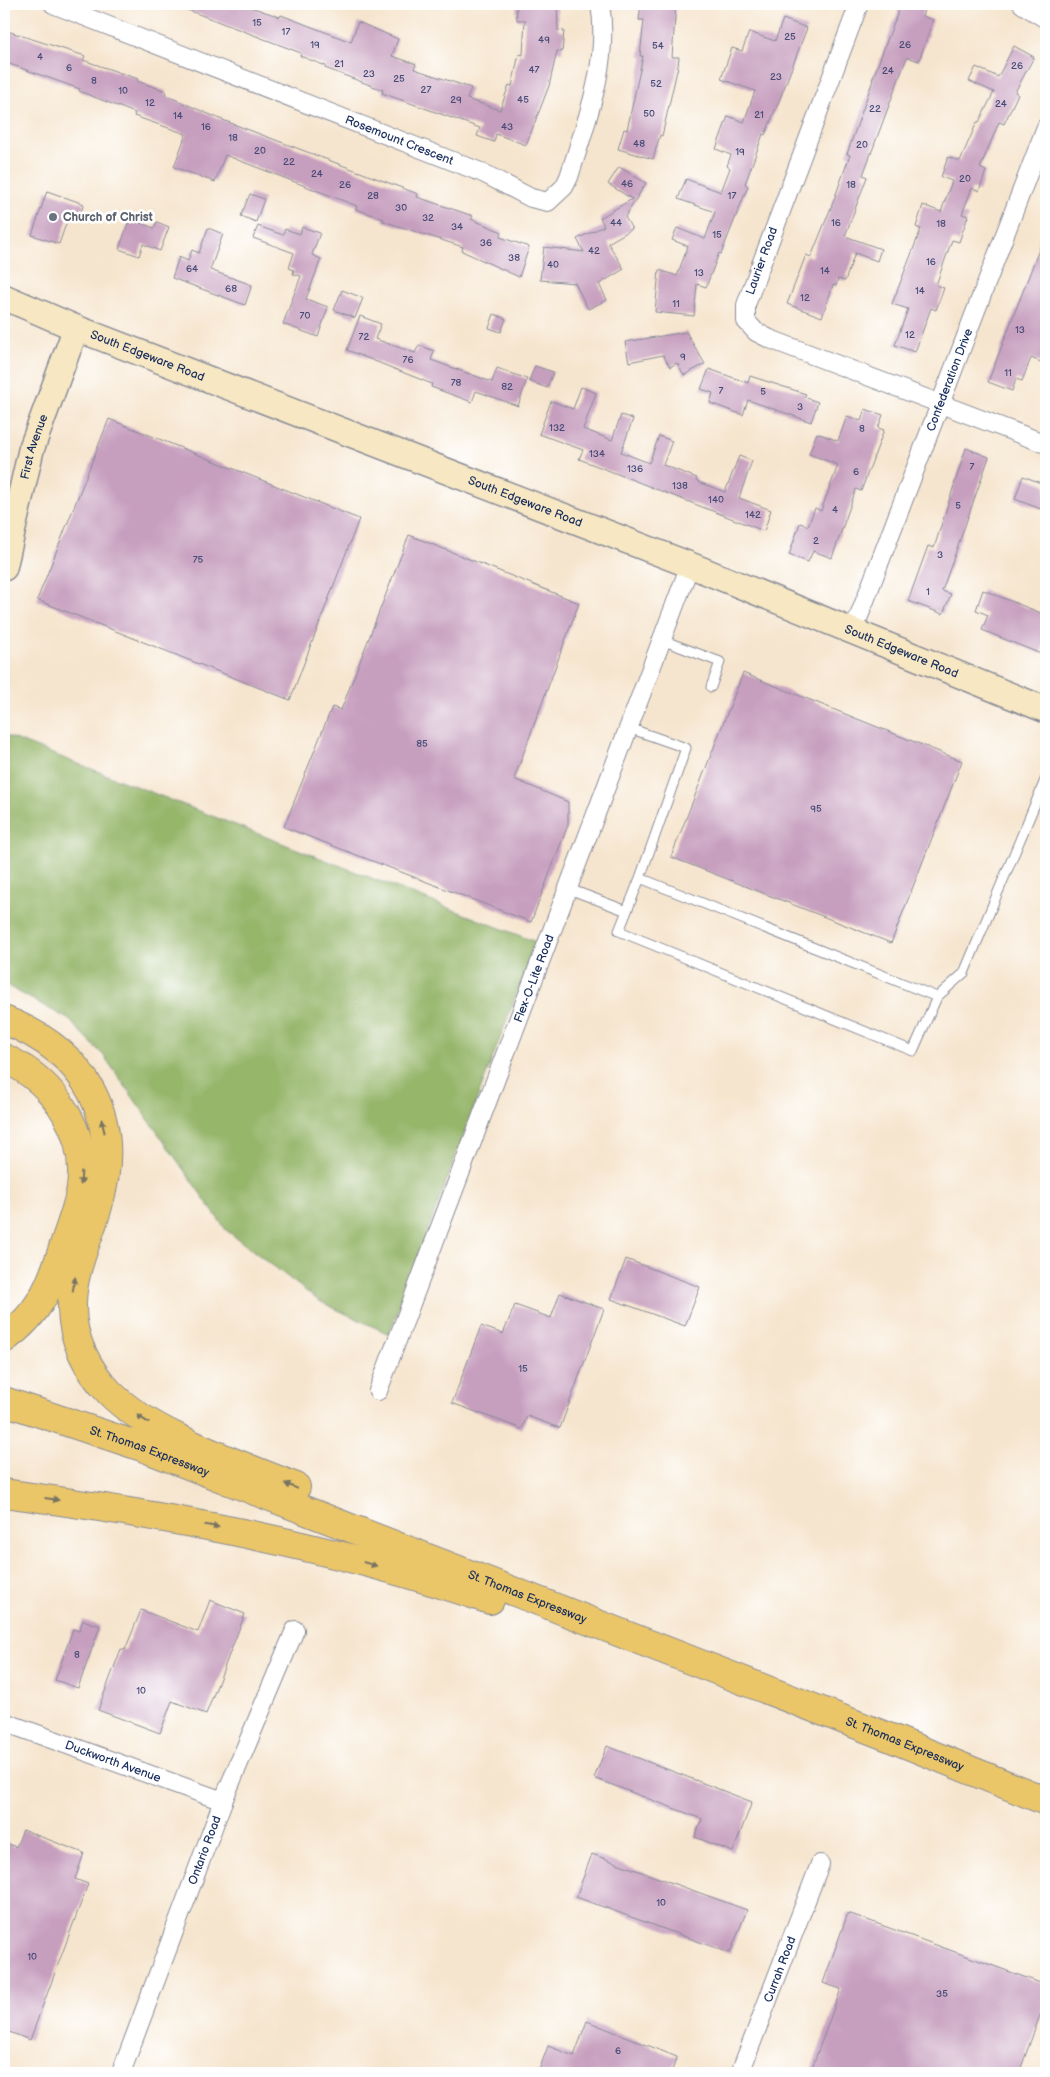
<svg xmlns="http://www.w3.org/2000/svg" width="1050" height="2077" font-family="'Balsamiq Sans',sans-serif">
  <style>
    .forest { fill: #96b66a; stroke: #587264 }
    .building { fill: #c69ebe }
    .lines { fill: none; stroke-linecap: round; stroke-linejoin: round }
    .lane-casing { stroke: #888a96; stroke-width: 11 }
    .street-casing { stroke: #888a96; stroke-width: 20 }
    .secondary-casing { stroke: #888a96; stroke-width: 28 }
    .highway-casing { stroke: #888a96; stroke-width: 30 }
    .lane { stroke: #fff; stroke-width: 9 }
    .street { stroke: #fff; stroke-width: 18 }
    .secondary { stroke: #f7e8c3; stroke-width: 25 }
    .highway { stroke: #eac669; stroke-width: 28 }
    .oneway { fill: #787363 }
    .worship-dot { fill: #6b7280; stroke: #fff; stroke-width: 2 }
    .labels { text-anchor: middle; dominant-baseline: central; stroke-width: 5; stroke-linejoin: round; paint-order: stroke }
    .number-label { font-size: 10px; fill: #464b76 }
    .street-label { font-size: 12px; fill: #1b2f5e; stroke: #fff }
    .worship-label { font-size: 12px; font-weight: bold; fill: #5b616d; stroke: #fff; text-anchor: start }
  </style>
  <rect width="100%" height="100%" fill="#fff"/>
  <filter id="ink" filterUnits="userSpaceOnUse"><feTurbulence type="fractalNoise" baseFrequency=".02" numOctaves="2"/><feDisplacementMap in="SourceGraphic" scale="10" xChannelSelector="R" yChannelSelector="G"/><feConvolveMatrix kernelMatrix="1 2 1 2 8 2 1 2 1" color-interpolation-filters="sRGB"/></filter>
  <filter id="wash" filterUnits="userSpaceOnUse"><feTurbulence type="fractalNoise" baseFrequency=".0096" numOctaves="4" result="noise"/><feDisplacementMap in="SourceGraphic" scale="20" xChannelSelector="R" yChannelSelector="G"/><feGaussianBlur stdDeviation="1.12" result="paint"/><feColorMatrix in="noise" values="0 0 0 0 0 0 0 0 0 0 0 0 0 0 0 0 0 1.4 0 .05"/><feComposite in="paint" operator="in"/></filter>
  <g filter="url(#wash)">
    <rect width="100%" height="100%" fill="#f6e5ce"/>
    <path class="forest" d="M4,735l532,207 -147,392 -70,-33 -93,-71 -122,-174 -36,-37 -64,-35z"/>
    <g id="blocks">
      <path class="building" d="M172,4h70l38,13 1,-2 70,27 7,-20 40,17 -6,17 24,8 -2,5 57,19 -4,11 33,11 9,-25 3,1 7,-32 4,1 2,-35h-8l-1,-16h41l1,26 6,1 -2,21 -5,-1 -8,35 -23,59 -30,-11 -2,8 -17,-6 3,-8 -98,-35 1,-3 -58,-22 1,-2 -26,-10 1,-3z
        M641,4h35l-4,53h7l-1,9 -16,70 -2,-1 -7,24 -35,-10 6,-20 3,1 16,-74h-3l4,-36h-5z
        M901,4h26l-5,12 11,4 -14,41 -12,-4 -44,118 4,2 -22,59 36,13 -4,12 -22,-8 -10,28 -7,-2 -2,7 -3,-1 -11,32 -35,-13 19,-49 5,2 21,-52 18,-50 -3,-1 26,-74h-1z
        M783,19l24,9 -26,68 -16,39 -2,-1 -18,50 3,2 -27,68 -2,-1 -13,34 -9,-3 -3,32 -39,-4 4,-42 18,6 11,-30 -16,-6 5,-12 28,11 10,-27 -37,-13 8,-20 35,13 9,-24 -3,-2 4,-11 -15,-6 12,-33 16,6 11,-31 -34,-12 11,-31 10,3 7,-19 26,9z
        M4,30l81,26 -2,4 55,19 -1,2 29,10 -1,4 55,24 198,75 -1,3 56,19 -2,3 31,13 -2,5 29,10 -10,30 -57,-26 1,-4 -80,-26 1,-2 -28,-10 1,-3 -132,-51 -10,27 -41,-15 12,-33 -52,-18 1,-3 -56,-22 1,-2 -76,-27z
        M1014,46l20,11 -19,35 3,2 -14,30 -5,-2 -19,46 6,3 -7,20 -7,-3 -10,26 6,2 -9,26 -7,-2 -16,45 8,3 -8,22 -5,-2 -16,44 -20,-7 13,-36 -16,-5 29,-75 -5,-2 7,-22 18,7 11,-31 -11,-4 7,-20 12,4 17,-39h2l15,-30 -25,-11 7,-14 22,10z
        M619,167l27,16 -21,34 7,12 -24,14 16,26 -25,15 8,16 -19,9 -13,-26 -35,-3 4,-33 40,5 -7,-13 27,-13 -4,-8 32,-19 -24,-15z
        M47,191l37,13 -6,15 -9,-4 -10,29 -27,-9z
        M250,194l14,5 -8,23 -15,-6z
        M130,219l24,9 3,-6 12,5 -9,24 -17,-7 -4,12 -20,-7z
        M258,226l25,9 2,-6 15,5 2,-7 18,6 -8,22 9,4 -15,40 22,8 -10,30 -35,-13 18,-48 -8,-2 1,-4 -5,-2 5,-15 -41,-15z
        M208,228l15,6 -13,36 42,15 -7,20 -73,-27 7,-21 9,4 4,-11 7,3z
        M1045,234l1,130 -15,-6 -9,23 -6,-2 -4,12 -24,-9z
        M342,290l21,8 -8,20 -21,-8z
        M494,314l12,5 -5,13 -12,-4z
        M360,316l21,8 -6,15 40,14 4,-8 15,6 -3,9 61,22 5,-14 30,11 -9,27 -42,-15 -4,11 -41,-15 1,-3 -85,-34z
        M686,332l19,32 -21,11 -7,-12 -7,4 -7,-12 -34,7 -4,-20z
        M535,366l18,6 -6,16 -18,-7z
        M709,369l39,14 2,-7 56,18 -2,3 14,5 -7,20 -63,-22 -5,15 -33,-12 3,-10 -12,-4z
        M581,387l15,6 -13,36 29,11 9,-25 12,4 -12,33 28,11 10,-27 13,5 -9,24 34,13 -1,2 5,3 24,9 14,-36 13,5 -13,37 32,12 -7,21 -185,-72 4,-9 -44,-16 12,-33 22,8z
        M865,409l18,6 -5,13 6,2 -23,61 -5,-2 -24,69 -19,-7 -5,11 -19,-7 11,-32 8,3 7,-18 6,3 17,-46 -29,-11 8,-21 21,8 9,-25 14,5z
        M109,419l250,100 -69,181 -253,-100z
        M966,448l23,9 -47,134 9,3 -8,20 -35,-13 20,-55 6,2z
        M1023,476l23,9v26l-31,-12z
        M409,535l170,68 -65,176 54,23v23l-37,97 -247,-95 48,-120 9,3z
        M983,590l63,25v24l-5,15 -59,-24 6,-15 -12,-5z
        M743,673l219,88 -71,182 -220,-86z
        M626,1259l74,28 -15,39 -74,-27z
        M560,1293l44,16 -44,119 -33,-12 -5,13 -70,-26 29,-77 22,8 12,-29 36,13z
        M210,1600l35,14 -39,100 -34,-13 -12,32 -62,-23 23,-61 4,1 16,-40 57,22z
        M83,1620l17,6 -22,62 -23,-8 18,-51 6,2z
        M607,1746l145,56 -19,50 -38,-15 7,-18 -108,-41z
        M23,1830l61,23 -9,26 13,5 -58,156 -26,-10v-188l12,5z
        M592,1854l155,56 -17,43 -154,-56z
        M848,1913l198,72v14l-27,74h-209l31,-84 -18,-6z
        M587,2021l90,36 -6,16h-133l10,-27 26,10z"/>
    </g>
  </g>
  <g filter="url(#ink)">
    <use href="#blocks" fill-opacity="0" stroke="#888a96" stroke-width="1"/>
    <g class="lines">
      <defs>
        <path id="lane" d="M662,640l58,22 -9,25
          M629,728l57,20 -46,130 297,119 -24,54 -294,-120 21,-53
          M569,889l58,22
          M937,997l27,-24 82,-195"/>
        <g id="street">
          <path id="s1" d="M53,4l430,169 48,25 17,4 16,-15 5,-10c17,-55 41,-115 31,-173"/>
          <path d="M859,4l-108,287 -5,14v16l10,11 14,7 276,105"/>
          <path d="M1022,4l24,15"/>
          <path id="s2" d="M853,632l193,-505"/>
          <path id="s3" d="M378,1391l312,-826"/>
          <path id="s4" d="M4,1722l219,79"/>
          <path id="s5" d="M121,2073l102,-272 72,-171"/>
          <path id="s6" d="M740,2073l80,-209"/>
        </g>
        <g id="secondary">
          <path id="s7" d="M4,297l72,31 614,237 356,145"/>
          <path id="s8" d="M4,568l27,-118 45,-122"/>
        </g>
        <g id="highway">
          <path d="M4,1020c83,32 120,99 94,186 -9,33 -27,66 -26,102 0,31 15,61 37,84 40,42 131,72 187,95"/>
          <path d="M4,1058c52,24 87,77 76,136 -4,17 -10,34 -16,51 -13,40 -24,69 -60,94"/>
          <path id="s9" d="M4,1401l138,46 749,291 155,63"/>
          <path d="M4,1493c167,23 326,52 486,107"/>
        </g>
      </defs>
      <use href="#lane" class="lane-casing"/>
      <use href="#street" class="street-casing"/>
      <use href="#secondary" class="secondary-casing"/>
      <use href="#highway" class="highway-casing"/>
      <use href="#lane" class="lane"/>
      <use href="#street" class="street"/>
      <use href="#secondary" class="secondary"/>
      <use href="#highway" class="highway"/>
    </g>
    <defs><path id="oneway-solid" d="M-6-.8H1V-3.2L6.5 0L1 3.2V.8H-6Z" transform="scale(1.25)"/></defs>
    <g class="oneway">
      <use href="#oneway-solid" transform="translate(103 1126) rotate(-103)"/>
      <use href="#oneway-solid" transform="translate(81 1178) rotate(93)"/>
      <use href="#oneway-solid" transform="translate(74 1284) rotate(-80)"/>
      <use href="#oneway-solid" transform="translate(143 1419) rotate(-147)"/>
      <use href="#oneway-solid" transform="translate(291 1486) rotate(-157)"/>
      <use href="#oneway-solid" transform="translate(52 1499) rotate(8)"/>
      <use href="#oneway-solid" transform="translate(212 1526) rotate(10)"/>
      <use href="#oneway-solid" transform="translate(370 1564) rotate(16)"/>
    </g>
  </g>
  <circle class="worship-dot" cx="53" cy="217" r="5"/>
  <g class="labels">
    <g class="number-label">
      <text x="257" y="23">15</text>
      <text x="286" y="32">17</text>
      <text x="790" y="37">25</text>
      <text x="544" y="40">49</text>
      <text x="315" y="45">19</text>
      <text x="905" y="45">26</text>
      <text x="658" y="46">54</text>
      <text x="40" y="57">4</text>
      <text x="339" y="64">21</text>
      <text x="1017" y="66">26</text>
      <text x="69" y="68">6</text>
      <text x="534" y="70">47</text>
      <text x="888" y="71">24</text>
      <text x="369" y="74">23</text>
      <text x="776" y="77">23</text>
      <text x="399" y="79">25</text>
      <text x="94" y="81">8</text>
      <text x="656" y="84">52</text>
      <text x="426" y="90">27</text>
      <text x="123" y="91">10</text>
      <text x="456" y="100">29</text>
      <text x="523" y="100">45</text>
      <text x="150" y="103">12</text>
      <text x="1001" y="104">24</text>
      <text x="875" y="109">22</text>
      <text x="649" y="114">50</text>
      <text x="759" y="115">21</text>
      <text x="178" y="116">14</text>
      <text x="206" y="127">16</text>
      <text x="507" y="127">43</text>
      <text x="233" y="138">18</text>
      <text x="639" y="144">48</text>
      <text x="862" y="145">20</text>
      <text x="260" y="151">20</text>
      <text x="740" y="152">19</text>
      <text x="289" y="162">22</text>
      <text x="317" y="174">24</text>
      <text x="965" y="179">20</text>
      <text x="627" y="184">46</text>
      <text x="345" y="185">26</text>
      <text x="851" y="185">18</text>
      <text x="373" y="196">28</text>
      <text x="732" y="196">17</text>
      <text x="401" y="208">30</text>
      <text x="428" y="218">32</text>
      <text x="616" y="223">44</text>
      <text x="836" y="223">16</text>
      <text x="941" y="224">18</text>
      <text x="457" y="227">34</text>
      <text x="717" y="235">15</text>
      <text x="486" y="243">36</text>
      <text x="594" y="251">42</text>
      <text x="514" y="258">38</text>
      <text x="931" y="262">16</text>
      <text x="553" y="265">40</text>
      <text x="192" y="269">64</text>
      <text x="825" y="271">14</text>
      <text x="699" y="273">13</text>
      <text x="231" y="289">68</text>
      <text x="920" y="291">14</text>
      <text x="805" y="298">12</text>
      <text x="676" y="304">11</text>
      <text x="305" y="316">70</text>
      <text x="1020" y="330">13</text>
      <text x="910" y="335">12</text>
      <text x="364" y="337">72</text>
      <text x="683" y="357">9</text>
      <text x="408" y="360">76</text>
      <text x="1008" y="373">11</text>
      <text x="456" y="383">78</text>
      <text x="507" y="387">82</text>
      <text x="721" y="391">7</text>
      <text x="763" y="392">5</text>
      <text x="800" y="407">3</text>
      <text x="557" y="428">132</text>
      <text x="862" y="429">8</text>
      <text x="597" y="454">134</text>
      <text x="972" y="467">7</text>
      <text x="635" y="469">136</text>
      <text x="856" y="472">6</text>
      <text x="680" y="486">138</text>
      <text x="716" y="500">140</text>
      <text x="958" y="506">5</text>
      <text x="835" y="510">4</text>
      <text x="753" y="515">142</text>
      <text x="816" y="541">2</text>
      <text x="940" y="555">3</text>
      <text x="198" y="560">75</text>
      <text x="928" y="592">1</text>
      <text x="422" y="744">85</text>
      <text x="816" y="809">95</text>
      <text x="523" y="1369">15</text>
      <text x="77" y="1655">8</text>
      <text x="141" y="1691">10</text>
      <text x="661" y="1903">10</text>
      <text x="32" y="1957">10</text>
      <text x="942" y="1994">35</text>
      <text x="618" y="2051">6</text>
    </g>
    <g class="street-label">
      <text stroke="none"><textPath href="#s1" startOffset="372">Rosemount Crescent</textPath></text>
      <text transform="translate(762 261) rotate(-70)">Laurier Road</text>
      <text stroke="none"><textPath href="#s7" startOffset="155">South Edgeware Road</textPath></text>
      <text stroke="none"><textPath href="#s2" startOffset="270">Confederation Drive</textPath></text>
      <text stroke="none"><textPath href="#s8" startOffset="125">First Avenue</textPath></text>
      <text stroke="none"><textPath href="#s7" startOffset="560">South Edgeware Road</textPath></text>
      <text stroke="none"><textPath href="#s7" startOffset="965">South Edgeware Road</textPath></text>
      <text stroke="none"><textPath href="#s3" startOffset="441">Flex-O-Lite Road</textPath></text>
      <text stroke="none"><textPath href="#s9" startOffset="154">St. Thomas Expressway</textPath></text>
      <text stroke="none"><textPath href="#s9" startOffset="559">St. Thomas Expressway</textPath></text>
      <text stroke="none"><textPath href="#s9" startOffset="964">St. Thomas Expressway</textPath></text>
      <text stroke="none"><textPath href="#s4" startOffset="116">Duckworth Avenue</textPath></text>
      <text stroke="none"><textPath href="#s5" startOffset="238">Ontario Road</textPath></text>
      <text stroke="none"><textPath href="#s6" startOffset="111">Currah Road</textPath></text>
    </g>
    <g class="worship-label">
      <text x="63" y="217">Church of Christ</text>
    </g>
  </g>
  <rect width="1050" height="2077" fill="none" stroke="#fff" stroke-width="20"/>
</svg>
